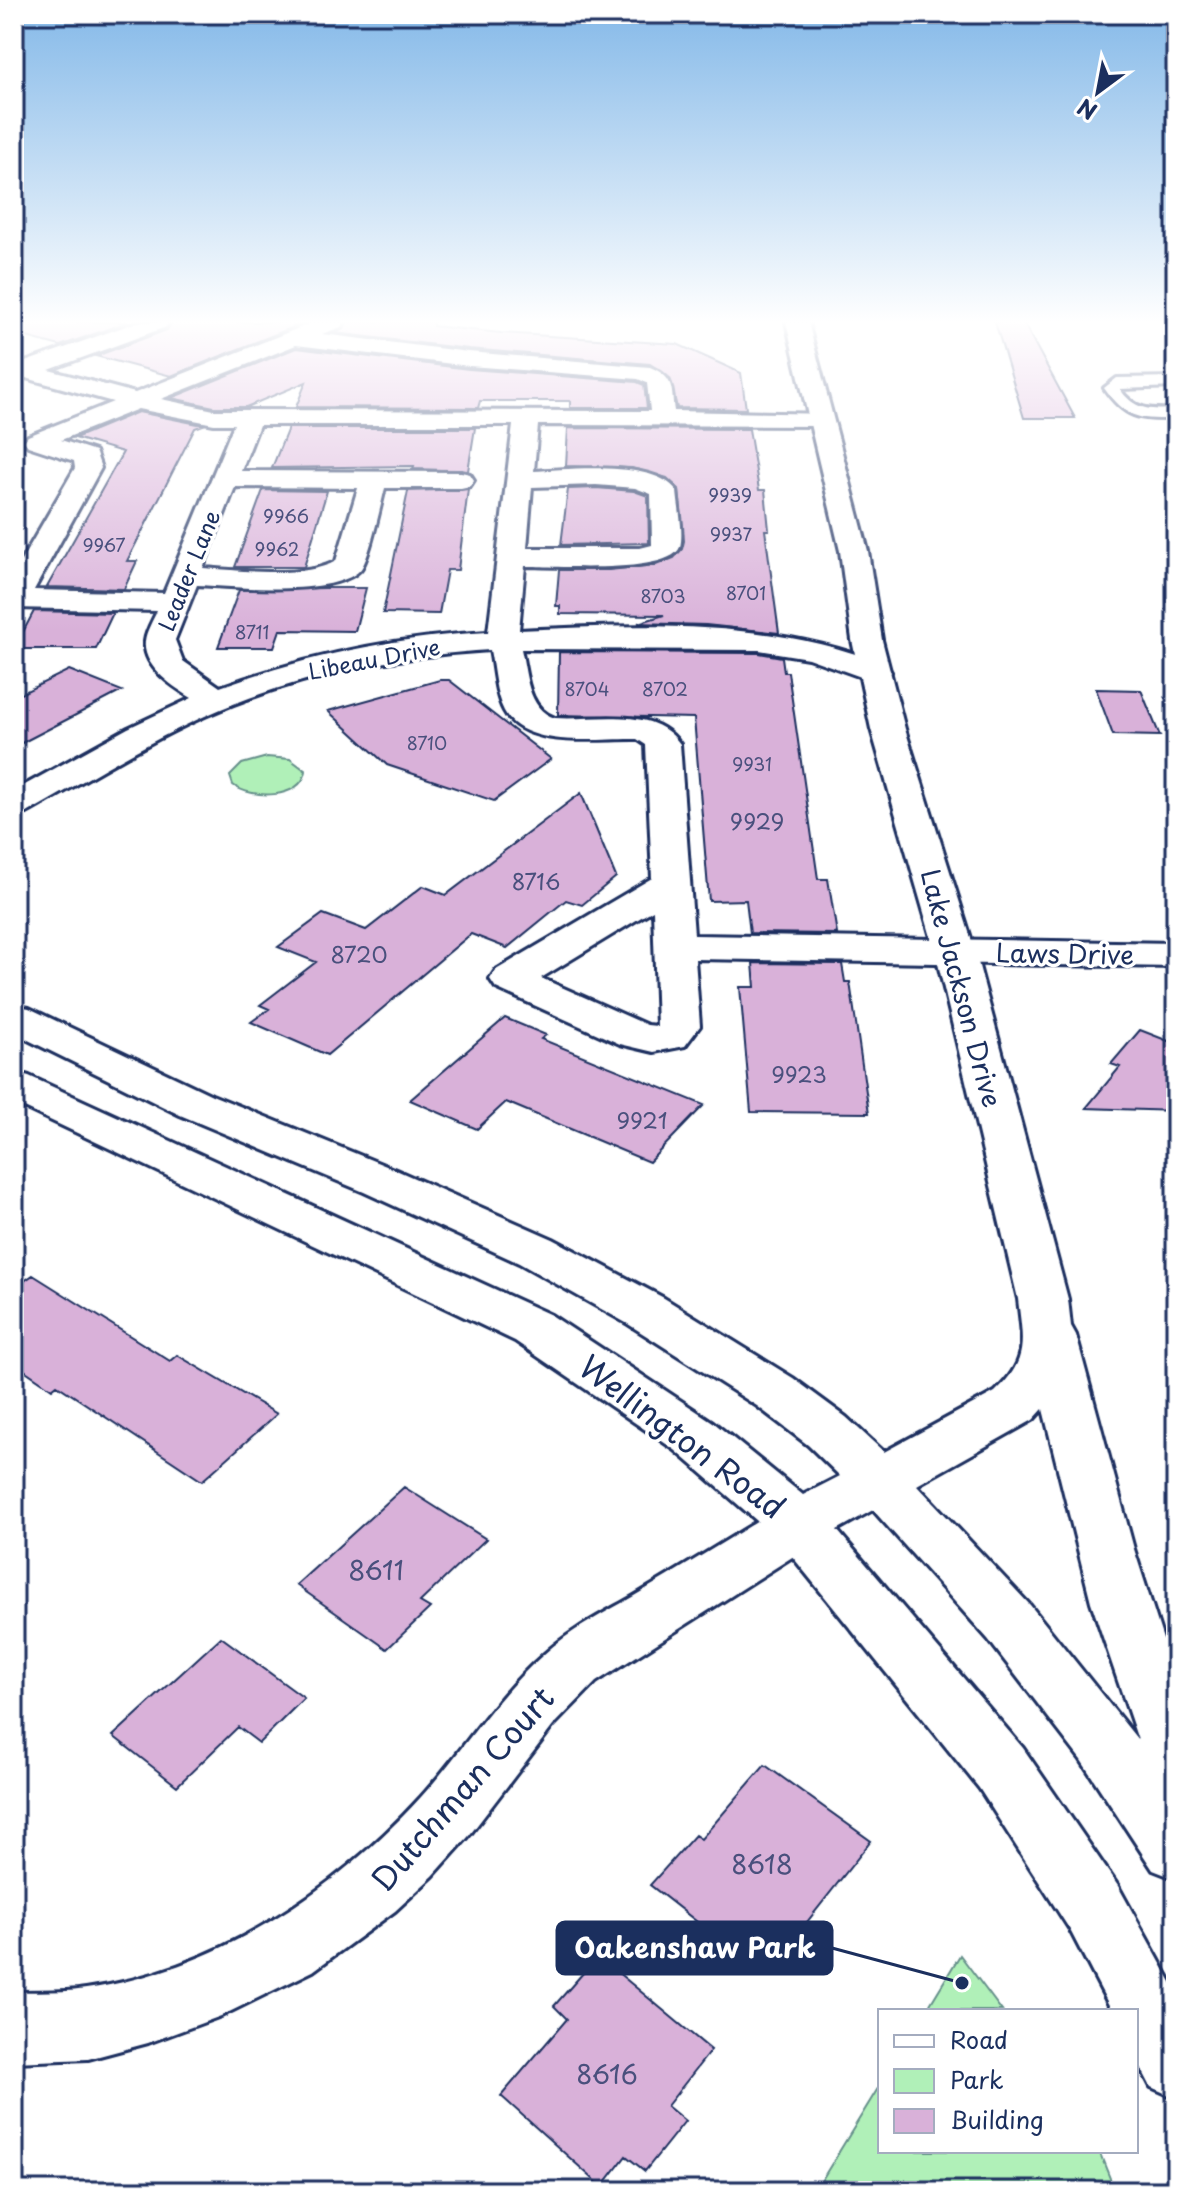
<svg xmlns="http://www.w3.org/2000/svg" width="1190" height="2205" font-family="'Playpen Sans',sans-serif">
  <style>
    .green { fill: #b0f0b8; stroke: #66908b; stroke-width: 2 }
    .building { fill: #d9b1d9; stroke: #1b2f5e; stroke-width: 2 }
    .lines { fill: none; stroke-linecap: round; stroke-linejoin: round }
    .lane-casing { stroke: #1b2f5e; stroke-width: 6 }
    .street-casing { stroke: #1b2f5e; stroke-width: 6 }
    .secondary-casing { stroke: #1b2f5e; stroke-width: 6 }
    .lane { fill: #fff; fill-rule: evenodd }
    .street { fill: #fff; fill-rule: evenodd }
    .secondary { fill: #fff; fill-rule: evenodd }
    .labels { text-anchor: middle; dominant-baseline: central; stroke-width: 7; stroke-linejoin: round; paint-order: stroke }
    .far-number-label { font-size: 18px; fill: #4a507d }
    .far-street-label { font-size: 22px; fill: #1b2f5e; stroke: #fff }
    .number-label { font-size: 22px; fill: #4a507d }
    .street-label { font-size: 26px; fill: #1b2f5e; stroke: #fff }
    .near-number-label { font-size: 26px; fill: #4a507d }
    .near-street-label { font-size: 32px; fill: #1b2f5e; stroke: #fff }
    .leader { fill: none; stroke: #1b2f5e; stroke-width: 3 }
    .callout-dot { fill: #1b2f5e; stroke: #fff; stroke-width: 3 }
    .callout { fill: #1b2f5e; stroke: #1b2f5e; stroke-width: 3 }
    .callout-label { font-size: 28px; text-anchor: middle; font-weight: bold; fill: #fff }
  </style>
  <rect width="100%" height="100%" fill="#fff"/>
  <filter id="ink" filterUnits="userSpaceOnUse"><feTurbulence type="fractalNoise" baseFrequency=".0125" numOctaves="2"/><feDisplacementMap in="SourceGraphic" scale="16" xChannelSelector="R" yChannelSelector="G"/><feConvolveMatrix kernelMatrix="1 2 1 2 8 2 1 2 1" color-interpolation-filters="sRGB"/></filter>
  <g filter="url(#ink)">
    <path class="green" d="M267,757l23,2 16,12c-5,29 -55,28 -73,14l-3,-9 12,-12z
      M960,1955l42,56h-76z
      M880,2085v66h219l16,40h-300z"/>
    <path class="building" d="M20,322h108l-68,24 -41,-11z
      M172,322h134l-135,54 -75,-20 71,-26z
      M347,322h86v4l68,7 176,11 64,29 5,36 -69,-1 -7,-30 -20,-14 -181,-15 -134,-16 9,-4z
      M995,322h28l52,96h-51z
      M296,348l173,21 168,13 7,3 3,23h-77v-7h-90l-2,7 -182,-1 10,-25 -60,25h-32l-43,-9z
      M138,412l65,13 -8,3 -68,133h10l-13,28 -77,-2 76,-135 -48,-14z
      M288,428h187l-7,43 -55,-2 1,-3 -142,2z
      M568,428l181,1 10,61h6l4,40h-4l14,103 -73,-8 -68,-2 26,-8 -104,-1v-8h-4l3,-36h50l47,-5 18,-7 8,-9 2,-8 -5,-52 -12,-11 -35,-10 -66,-2z
      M596,488l38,3 14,5 1,47 -88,2 7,-56z
      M468,489l-10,81h-11l-8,44 -56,-1 25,-122z
      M263,490l64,1 -23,76h-69z
      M325,588h41l-11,43 -75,-1 -6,17h-56l21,-57z
      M34,611l79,2 -17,36h-82z
      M559,652l200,1 23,4 2,15h4l30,207h10l9,55 -87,-1 -4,-33 -37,1 -15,-183 -136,-3z
      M69,670l53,21 -108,56v-50z
      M440,680h9l102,79 -57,42 -107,-36 -59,-54z
      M1096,689l45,1 19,46 -47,-1z
      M581,793l35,84 -34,28 -16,-5 -59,48 -36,-14 -144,121 -76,-33 18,-13 -9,-4 56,-43 -38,-15 45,-33 43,16 57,-44 23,9z
      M753,963l89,1 3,18h5l19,131 -118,-1 -11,-125h15z
      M505,1018l41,17 -5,4 163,66 -55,57 -143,-60 -29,27 -67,-29z
      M1140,1030l36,14v67l-90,-3 34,-41 -9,-3z
      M33,1275l137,86 7,-6 100,59 -75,67 -145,-96 -5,4 -38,-26v-75z
      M404,1487l82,52 -66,63 10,6 -43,41 -91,-64z
      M221,1637l83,61 -45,45 -21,-16 -61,59 -64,-50z
      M765,1765l106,76 -106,134 -115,-90 45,-50 6,4z
      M598,1956l113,94 -44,56 18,15 -40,50 -19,-15 -24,31 -101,-91 66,-77 -13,-13z"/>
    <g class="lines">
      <defs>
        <path id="lane" d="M1176,377v10l-56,2c15,22 31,21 56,20v10c-36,0 -50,1 -72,-31l13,-10z"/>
        <path id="street" d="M137,322h32l-3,5 -117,43 86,23 179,-71h30l-3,5 -19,7 147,18 181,15c25,11 21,20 24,44l156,3 3,5 -3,5 -9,2 -283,-1 -4,46c34,-2 122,-11 143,20 1,15 7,41 3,56 -10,28 -128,19 -155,19l-6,64c122,-6 253,-11 367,35l5,7 -5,7 -11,3 -67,-24 -49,-8 -238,-1c6,25 6,60 34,69 41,3 98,-13 125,26l14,191 482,8v24l-481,-8 5,67 -15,20 -31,6 -34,-8 -124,-56 -6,-9 6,-9 156,-92 -6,-133 -9,-6c-37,-1 -113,11 -133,-28 -9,-17 -10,-42 -14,-61 -98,6 -195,26 -285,66 -62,28 -119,64 -178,97l-13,3v-25l114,-63 64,-30c-18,-11 -50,-31 -47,-57 1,-10 8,-21 12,-30l-143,-3v-35l61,-105 -1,-7 -46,-15 -4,-5 4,-5 85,-34 -87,-24 -12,1v-13zM296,345l173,21 169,13 9,4 3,28 -436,-1 -53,-11zM138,409l76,15h20l-70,169 -130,-3 67,-122 -6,-17 -34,-11zM259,425h254l-25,207c-92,5 -181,24 -268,55l-37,-26 -8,-21 22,-55c36,2 137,12 163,-15 9,-9 21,-67 25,-82h76l9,-2 4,-6 -4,-6 -9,-2 -220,-1zM596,485l39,3 16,6 1,51 -12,3h-113l5,-61zM235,487l123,1 -22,73c-31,18 -97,9 -133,7zM653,910l4,116 -10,-1 -106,-47z
          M799,1502l20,6 8,16 -8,16 -223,142 -43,44 -85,111 -35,39 -38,35 -82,60 -92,45 -73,27 -60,16 -74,3v-70c24,-1 49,1 72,-3 131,-19 248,-97 335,-192 42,-46 75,-101 122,-142 27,-25 60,-41 91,-59 49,-29 97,-58 145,-88z"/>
        <path id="secondary" d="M786,322h22l60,229 14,89 23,89 70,222 93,348 3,27 5,9 58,214 42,131v106l-8,-3 8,12v84l-23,-9 -72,-110 -93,-121 -115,-129 -36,20 186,218 95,138 58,105v107l-25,-11 -15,-29v-47h-24l-42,-81 -91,-142 -200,-248 -104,-90 -160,-109 -501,-238v-31l15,4 522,239 162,107 90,73 37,-19 -32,-31 -51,-39 -129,-82 -109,-61 -155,-71 -184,-77 -166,-82v-28l15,3 183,87 184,75 157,69 111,59 129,80 53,39 38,35 111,-60c34,-32 28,-50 23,-93l-83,-348 -64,-222 -19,-89 -12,-89zM1043,1409l48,193 47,138 -108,-135 -113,-120 116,-65z"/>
      </defs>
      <use href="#lane" class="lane-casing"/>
      <use href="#street" class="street-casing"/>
      <use href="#secondary" class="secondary-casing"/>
      <use href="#lane" class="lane"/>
      <use href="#street" class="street"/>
      <use href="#secondary" class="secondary"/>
    </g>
  </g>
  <linearGradient id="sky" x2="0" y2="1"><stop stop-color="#83b8e8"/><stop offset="0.51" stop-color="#fff"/><stop offset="1" stop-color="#fff" stop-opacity="0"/></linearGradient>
  <rect width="1190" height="631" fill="url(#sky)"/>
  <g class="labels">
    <g class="far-number-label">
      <text x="730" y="494">9939</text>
      <text x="286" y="515">9966</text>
      <text x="731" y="533">9937</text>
      <text x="104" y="544">9967</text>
      <text x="277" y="548">9962</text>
      <text x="746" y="592">8701</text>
      <text x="663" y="595">8703</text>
      <text x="252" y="631">8711</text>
      <text x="587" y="688">8704</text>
      <text x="665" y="688">8702</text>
      <text x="427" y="742">8710</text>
      <text x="752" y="763">9931</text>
    </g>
    <g class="far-street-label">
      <text transform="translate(188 570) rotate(-68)">Leader Lane</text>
      <text transform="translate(374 658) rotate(-11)">Libeau Drive</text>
    </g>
    <g class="number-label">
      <text x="757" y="820">9929</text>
      <text x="536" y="880">8716</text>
      <text x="359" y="953">8720</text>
      <text x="799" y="1073">9923</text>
      <text x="642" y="1119">9921</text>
    </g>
    <g class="street-label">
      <text transform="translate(1065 953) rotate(1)">Laws Drive</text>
      <text transform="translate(962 988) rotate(75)">Lake Jackson Drive</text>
    </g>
    <g class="near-number-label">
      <text x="376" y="1569">8611</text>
      <text x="762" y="1863">8618</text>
      <text x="607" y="2073">8616</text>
    </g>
    <g class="near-street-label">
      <text transform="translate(683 1436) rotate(37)">Wellington Road</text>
      <text transform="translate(462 1788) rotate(-49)">Dutchman Court</text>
    </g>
  </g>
  <path class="leader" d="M962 1983L832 1948"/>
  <circle class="callout-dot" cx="962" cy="1983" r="8"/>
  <rect class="callout" x="557" y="1922" width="275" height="52" rx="8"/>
  <g class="callout-label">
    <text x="695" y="1958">Oakenshaw Park</text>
  </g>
  <rect width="1190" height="2205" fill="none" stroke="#fff" stroke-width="48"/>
  <rect x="24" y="24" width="1142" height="2157" fill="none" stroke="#1b2f5e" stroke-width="3" filter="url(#ink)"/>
  <rect x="878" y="2009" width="260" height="144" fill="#ffffff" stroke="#a4acbf" stroke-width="2"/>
  <rect x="894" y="2035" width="40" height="12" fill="#ffffff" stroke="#a4acbf" stroke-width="2"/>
  <text x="950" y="2049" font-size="24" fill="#1b2f5e">Road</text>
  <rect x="894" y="2069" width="40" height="24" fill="#b0f0b8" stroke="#a4acbf" stroke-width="2"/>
  <text x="950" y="2089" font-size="24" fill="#1b2f5e">Park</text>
  <rect x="894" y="2109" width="40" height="24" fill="#d9b1d9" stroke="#a4acbf" stroke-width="2"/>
  <text x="950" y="2129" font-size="24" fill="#1b2f5e">Building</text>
  <g transform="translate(1098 92) rotate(212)" stroke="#ffffff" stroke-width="6" paint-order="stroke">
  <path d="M0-6L14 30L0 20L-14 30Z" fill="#1b2f5e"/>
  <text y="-12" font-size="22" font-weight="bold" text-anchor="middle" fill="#1b2f5e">N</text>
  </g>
</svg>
